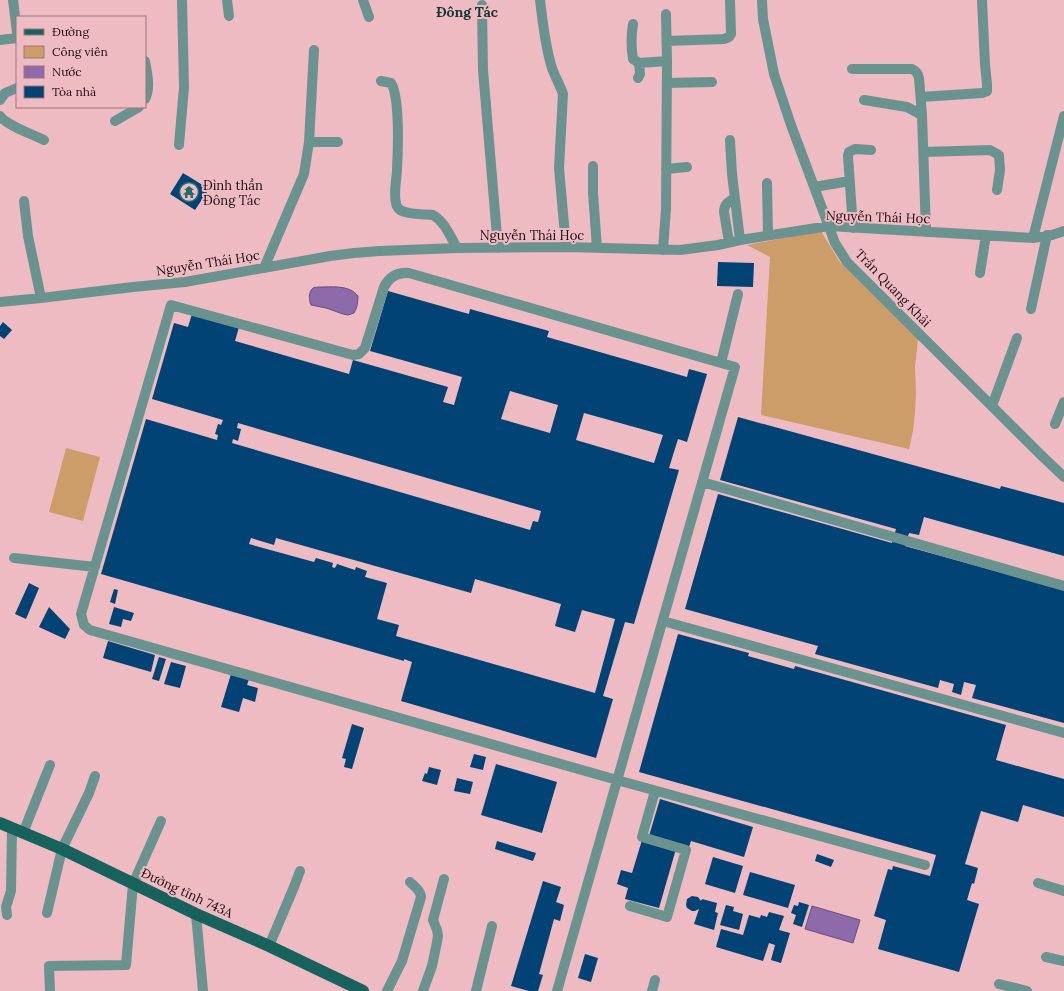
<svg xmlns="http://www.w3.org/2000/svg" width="1064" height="991" font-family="Lora,serif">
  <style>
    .green { fill: #cc9d69 }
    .water { fill: #8d6aaa; stroke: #6c4e7c }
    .building { fill: #004374; fill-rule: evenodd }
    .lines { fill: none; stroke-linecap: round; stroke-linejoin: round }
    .minor { stroke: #6a938f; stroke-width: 10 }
    .major { stroke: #18625d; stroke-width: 12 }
    .labels { text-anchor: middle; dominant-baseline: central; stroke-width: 4; stroke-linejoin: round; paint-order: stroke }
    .poi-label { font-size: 13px; fill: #1e0c10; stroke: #eebbc2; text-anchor: start }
    .street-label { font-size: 13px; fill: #1e0c10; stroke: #eebbc2 }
    .neighbourhood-label { font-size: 14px; font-weight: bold; fill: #153734; stroke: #eebbc2 }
  </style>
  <rect width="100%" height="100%" fill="#eebbc2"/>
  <path class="green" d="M821,231l18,30 79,78 -3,28 1,27 -1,19 -2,18 -4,18 -148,-34 9,-158 -23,-12z
    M66,448l34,9 -17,64 -34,-9z"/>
  <path class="water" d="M321,287c13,0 28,-2 37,9 0,7 -1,12 -4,17l-6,2 -5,-1 -17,-6 -15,-3c-2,-5 -3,-13 2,-17 3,-1 5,-1 8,-1z
    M812,906l48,14 -7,23 -48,-14z"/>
  <path class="building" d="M183,173l26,16 -14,21 -25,-16z
    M718,262l36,1 -1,24 -36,-1z
    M388,291l81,23 1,-5 79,22 -2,6 140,40 2,-8 18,5 -20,68 -9,-3 -9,29 10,2 -45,154 -9,-2 -22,74 10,3 -17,59 -195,-57 11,-39 -8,-3v2l-303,-87 45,-155 71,21 1,-5 -3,-1 3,-10 3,1 2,-5 -71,-21 22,-76 14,4 4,-13 47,13 -4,14 114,33 4,-14 95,27 -5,15 11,3 8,-28 -92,-26zM510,391l48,14 -8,28 -49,-14zM584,413l79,22 -9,28 -78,-23zM238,423l303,88 -3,11 -5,-1 -3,9 -298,-87 1,-4 5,2 3,-12 -4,-1zM251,538l23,7 2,-7 195,55 4,-14 86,25 -6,22 20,6 7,-22 33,9 -20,74 -199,-57 3,-11 -22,-6 10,-36 -22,-6 2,-6 -11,-4 -1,3 -18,-6 -2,4 -3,-1 1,-4 -17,-5 -2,4 -65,-18z
    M3,322l9,8 -8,9 -4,-3v-10z
    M738,417l262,72 1,-3 63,17v53l-140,-39 -5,18 -10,-2 -4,13 159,44v133l-92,-25 4,-13 -12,-3 -3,13 -9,-3 2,-8 -14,-4 -2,8 -123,-34 3,-8 -133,-37 33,-115 174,49 4,-14 -176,-49z
    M29,583l10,5 -13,31 -11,-5z
    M114,589l4,1 -3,14 -5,-2z
    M49,607l21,22 -5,10 -26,-12z
    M114,607l20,6 -3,8 -8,-2 -2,8 -12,-3z
    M678,634l71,19 -1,3 46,13 1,-3 211,59 -10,35 68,19v38l-41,-12 -5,17 -37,-11 -16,53 13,4 -4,16 -2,-1 -5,17 12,4 -20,68 -81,-23 8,-29 -12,-4 14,-47 4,1 1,-4 37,10 6,-21 -297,-83z
    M108,641l47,14 -4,17 -48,-14z
    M159,657l7,2 -7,22 -7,-2z
    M171,662l15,4 -6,22 -16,-4z
    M231,674l18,5 -2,6 11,3 -3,14 -12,-4 -4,14 -18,-5z
    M352,724l12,4 -12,41 -8,-2 2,-8 -4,-1z
    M474,754l12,3 -3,13 -13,-3z
    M496,764l61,18 -15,51 -61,-18z
    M429,767l12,3 -4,15 -15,-4 3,-8 2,1z
    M457,778l16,4 -3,12 -16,-3z
    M660,799l93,28 -9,30 -53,-16 -2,6 -40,-11z
    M642,840l34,9 -17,59 -34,-9 3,-11 -11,-4 4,-14 11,3z
    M497,841l39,12 -3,8 -38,-12z
    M817,854l17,6 -3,7 -16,-6z
    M713,857l30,9 -8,27 -30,-9z
    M750,872l45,13 -7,23 -45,-13z
    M543,881l18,6 -5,15 8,3 -4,16 -6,-2 -15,55 4,1 -5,16h-9l-18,-5z
    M692,896l6,1 3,4 1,-2 15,4 -2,9 3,1 -4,17 -20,-6 5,-15 -4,2h-3l-5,-3 -1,-3 1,-6z
    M799,902l10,3 -7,22 -9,-3 3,-9 -5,-2 3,-8 4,1z
    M726,905l8,2 -1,4 10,3 -4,16 -19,-5z
    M769,912l15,4 -5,14 11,3 -9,30 -10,-3 4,-15 -6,-2 -6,18 -47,-14 5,-18 22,6 6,-20 11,3 1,-3 6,2z
    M585,954l13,4 -7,24 -13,-4z"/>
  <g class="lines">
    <path class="minor" d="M13,0l4,32
      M227,0l2,16
      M363,0l6,17
      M540,0c3,23 5,46 12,68 3,9 8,17 11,26l-4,74 7,79
      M762,0l1,19 11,55 17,51 44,118 12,19 194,193 23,22
      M482,5l1,65 15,178
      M633,24c-2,12 -2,23 0,35l6,4
      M0,40l17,-2
      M667,41l57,-2 5,-2 2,-3 -1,-34
      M145,61c2,12 6,27 0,38
      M852,69h60c4,2 6,4 7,9l3,37
      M638,78l2,-4 -1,-11 28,-2
      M381,81l10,2c9,14 7,68 6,86 0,11 -4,23 -1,34 0,3 2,5 4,7 8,5 24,4 33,5 12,7 17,21 24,33
      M667,83l45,-1
      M921,97l61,-4 5,-2v-7l-2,-19 -3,-65
      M0,100l5,-7 12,-5
      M864,100l43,7 15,8 4,117
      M0,116c6,9 34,19 44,24
      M115,121l24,-14
      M730,140l2,34 8,66
      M309,142h29
      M179,145l5,-58 -2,-87
      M924,152l66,-2 9,5 1,15 -3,20
      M593,166v27l4,55
      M666,169l21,-2
      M767,183l1,52
      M814,187l36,-6
      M24,201l4,35 13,62
      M853,228l-5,-72 1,-4 6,-3 16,1
      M1033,238l31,-122
      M729,242l-5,-30c0,-8 4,-10 11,-14
      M663,250l3,-41 1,-148 -1,-47
      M264,268l40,-94 5,-32 5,-92
      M980,273l6,-38
      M0,302l41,-4 92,-11 52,-5 145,-26 24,-3 26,-2 77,-3 109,-1 114,3 38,-5 22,-5 89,-14 204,12 19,-3 12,-4
      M1031,309l16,-74
      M721,363l17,-69
      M992,406l25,-68
      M1055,424l9,-22
      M702,482l362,104
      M14,558l81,9
      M663,621l401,112
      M23,833l27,-68
      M1038,883l26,8
      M630,906l37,11 19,-67 -44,-13 13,-46
      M47,913l15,-64 27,-56 6,-17
      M196,914l7,77
      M7,915l-1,-8 5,-16 1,-63
      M269,946l25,-59 6,-16
      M1046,957l18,4
      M999,984l28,7
      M50,991l-1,-25 77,-1 7,-81 28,-63
      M387,991l15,-30 19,-64c0,-6 -7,-11 -11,-15
      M423,991l9,-25 4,-19 2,-11 -1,-6 -4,-10 11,-41
      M476,991l16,-65
      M557,991c59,-208 119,-416 178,-624l-326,-94c-12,-1 -20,4 -25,14l-19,61 -6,6 -6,1 -182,-50 -90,309 3,11 6,5 527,150 308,85
      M652,991l3,-11"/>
    <path class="major" d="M0,823l62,26 134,65 73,32 94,45"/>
  </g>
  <defs>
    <symbol id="temple-ring" viewBox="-11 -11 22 22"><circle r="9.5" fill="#eebbc2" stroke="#226d68" stroke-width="1.5"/><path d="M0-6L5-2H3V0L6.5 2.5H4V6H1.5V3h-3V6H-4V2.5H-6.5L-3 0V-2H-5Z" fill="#226d68"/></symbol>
  </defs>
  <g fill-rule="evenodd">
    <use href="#temple-ring" x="178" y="181" width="22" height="22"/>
  </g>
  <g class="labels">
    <g class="poi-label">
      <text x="203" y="185">Đình thần<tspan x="203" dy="15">Đông Tác</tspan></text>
    </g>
    <g class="street-label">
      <text transform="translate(878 217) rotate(2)">Nguyễn Thái Học</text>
      <text x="532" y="235">Nguyễn Thái Học</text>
      <text transform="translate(208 263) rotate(-9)">Nguyễn Thái Học</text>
      <text transform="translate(893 288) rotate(46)">Trần Quang Khải</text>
      <text transform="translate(187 893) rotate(25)">Đường tỉnh 743A</text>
    </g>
    <g class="neighbourhood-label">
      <text x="467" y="12">Đông Tác</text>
    </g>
  </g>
  <rect x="16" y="16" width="130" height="92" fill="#eebbc2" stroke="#9b757b"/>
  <rect x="24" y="29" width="20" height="6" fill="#18625d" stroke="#9b757b"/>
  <text x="52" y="36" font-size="12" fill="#1e0c10">Đường</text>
  <rect x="24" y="46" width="20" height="12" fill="#cc9d69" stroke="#9b757b"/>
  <text x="52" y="56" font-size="12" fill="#1e0c10">Công viên</text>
  <rect x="24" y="66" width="20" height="12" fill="#8d6aaa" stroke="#9b757b"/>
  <text x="52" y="76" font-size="12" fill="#1e0c10">Nước</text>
  <rect x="24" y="86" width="20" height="12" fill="#004374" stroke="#9b757b"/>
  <text x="52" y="96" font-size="12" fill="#1e0c10">Tòa nhà</text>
</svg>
